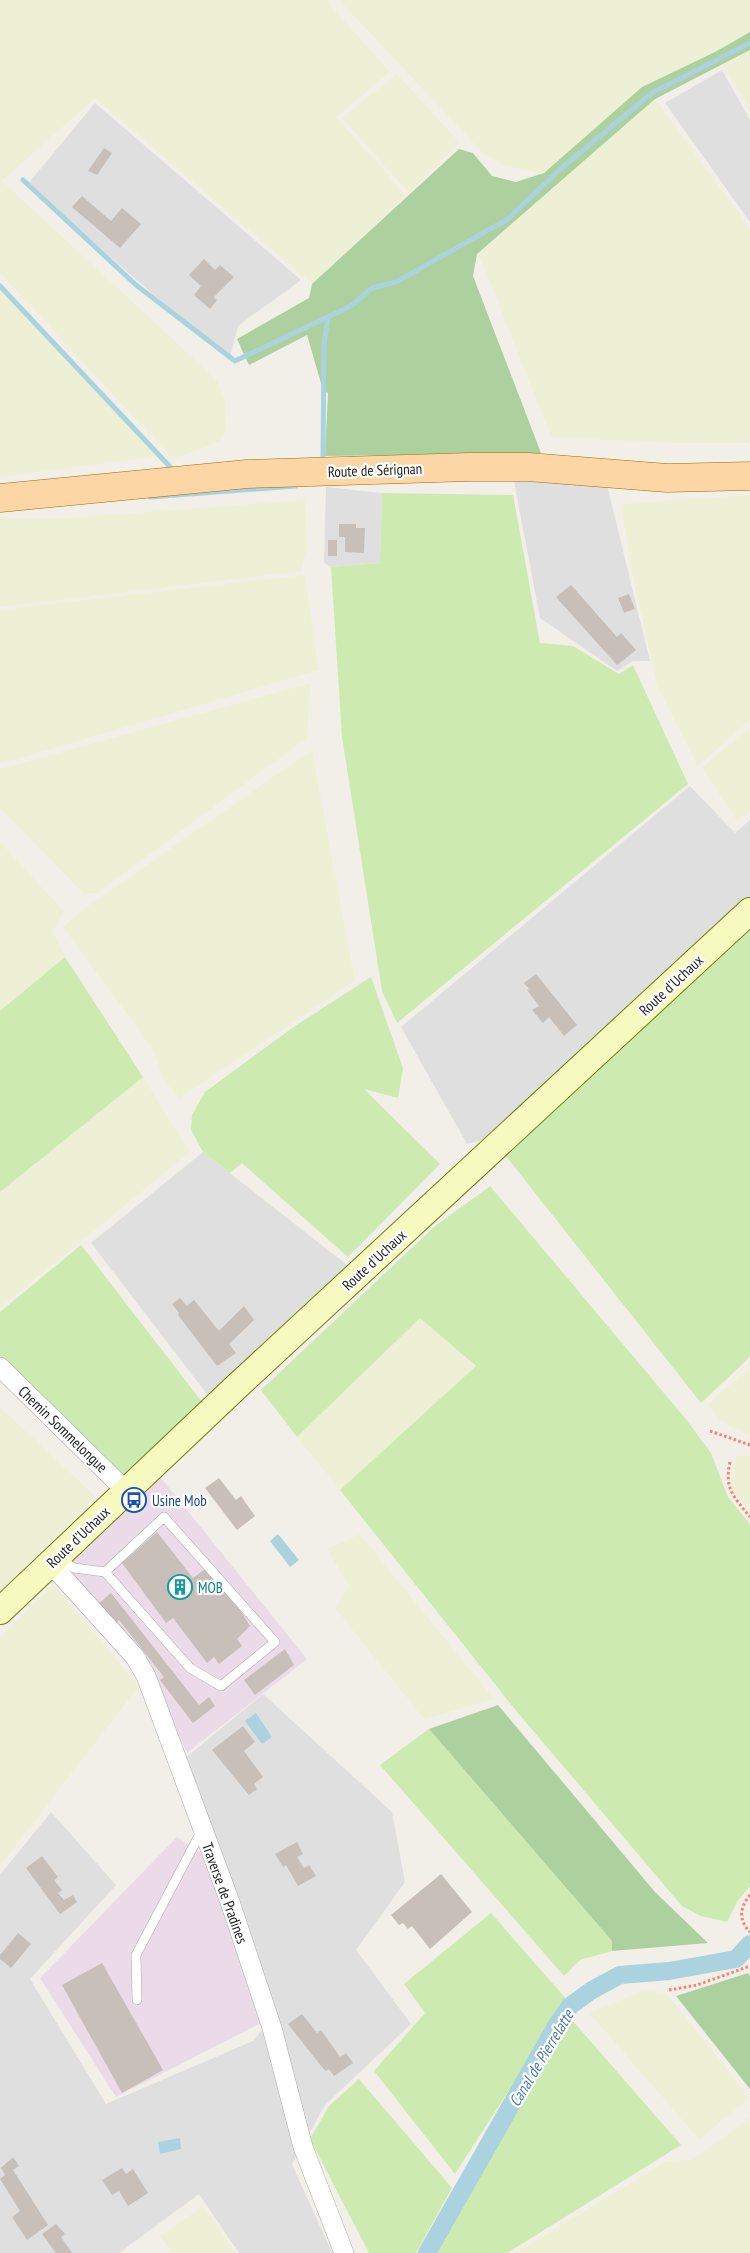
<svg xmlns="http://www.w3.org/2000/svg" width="750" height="2253" font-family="'PT Sans Narrow',sans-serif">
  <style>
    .residential { fill: #e0dfdf }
    .industrial { fill: #ebdbe8 }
    .farmland { fill: #eef0d5 }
    .grass { fill: #cdebb0 }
    .forest { fill: #add19e }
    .water { fill: #aad3df }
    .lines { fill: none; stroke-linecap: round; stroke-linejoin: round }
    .stream { stroke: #aad3df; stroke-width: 5 }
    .canal { stroke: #aad3df; stroke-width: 18 }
    .building { fill: #c7bfb8 }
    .service-casing { stroke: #a9a9a9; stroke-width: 10 }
    .minor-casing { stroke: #a9a9a9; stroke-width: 20 }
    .secondary-casing { stroke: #707d05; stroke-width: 28 }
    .primary-casing { stroke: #a06b00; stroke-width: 29 }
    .path { stroke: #fa8072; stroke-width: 3; stroke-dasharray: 2.5 2.5; stroke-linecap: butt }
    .service { stroke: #fff; stroke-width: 9 }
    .minor { stroke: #fff; stroke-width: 19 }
    .secondary { stroke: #f7fabf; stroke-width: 26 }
    .primary { stroke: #fcd6a4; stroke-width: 28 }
    .labels { text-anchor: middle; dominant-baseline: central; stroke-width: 4.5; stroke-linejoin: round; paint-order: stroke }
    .street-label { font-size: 15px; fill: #222; stroke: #fff }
    .transit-label { font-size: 15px; fill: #164399; stroke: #fff; text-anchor: start }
    .culture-label { font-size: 15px; fill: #0d838f; stroke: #fff; text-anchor: start }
    .water-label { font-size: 16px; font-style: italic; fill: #4a7aab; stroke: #fff }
  </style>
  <rect width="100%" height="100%" fill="#f2efe9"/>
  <path class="residential" d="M722,70l28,50v102l-85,-119z
    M95,103l206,177 -63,46 -9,34 -202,-175z
    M514,481l93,4 43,176h-17l-16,10 -77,-53z
    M326,487l56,6 -2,70 -49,4 -7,-4z
    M690,786l45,47 15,-13v78l-267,242 -16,4 -66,-117z
    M203,1152l144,113 -137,133 -119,-155z
    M263,1694l129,118 13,70 -49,68 55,74 -86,81 -33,59 40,89h-93l-40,-59 -80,59h-119v-378l51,-63 65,73 -86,94 76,125 147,-63 24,-30 -93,-252z"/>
  <path class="industrial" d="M158,1474l149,185 -120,94 -40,-90 -87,-98z
    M177,1837l30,20 58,164 -149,76 -76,-119z"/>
  <path class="farmland" d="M0,0h326l64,72 -54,45 70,78 -94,89 -217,-186 -93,83 216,200 7,22 1,28 -7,11 -46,17 -173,-186z
    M339,0h411v32l-35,20 -73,35 -98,86 -39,-7 -22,-13z
    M750,50v61l-26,-46z
    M397,74l63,69 -51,50 -67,-75z
    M655,99l95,130v214h-81l-118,-6 -66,-168 -8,-15z
    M0,290l38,39 119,127 -157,21z
    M750,495v225l-52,46 -41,-80 -25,-113 -11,-69z
    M305,500l2,46 -6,25 -301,36v-89h70z
    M305,575l14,95 -319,94v-154z
    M311,683l-4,55 -210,155h-14l-83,-85v-39z
    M750,727v84l-13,10 -35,-53z
    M312,750l43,231 -175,117 -16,-17 -10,-30 -91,-124 18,-16z
    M0,842l64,69 -11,20 12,26 -65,54z
    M143,1077l47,75 -190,156v-116z
    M420,1318l56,48 -136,124 -43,-53z
    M750,1367v69l-28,-14 -15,-17z
    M0,1407l96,90 -96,95z
    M736,1456h14v55l-19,-22z
    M360,1534l134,165 -70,20 -89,-111 14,-22 -22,-37z
    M54,1585l85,101 -139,180v-229z
    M644,1990l23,4 83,104 -51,41 -110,-126z
    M750,2118v135h-235l152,-92 25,-1z
    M203,2206l33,47h-64l-12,-17z"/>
  <path class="grass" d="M382,493l131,2 27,148 33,3 46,28 14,-9 55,119 -291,239 -15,-32 -40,-254 -11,-170 49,-4z
    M750,922v435l-49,46 -200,-253z
    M65,957l78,120 -143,115v-181z
    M371,977l32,91 -5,30 -34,-9 76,75 -92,93 -106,-94 -12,10 -27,-21 -12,-22 1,-15 13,-23 90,-66z
    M490,1186l195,232 26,35 17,44 22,27v362l-13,16 -10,20 -26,-6 -19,-10 -164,-193 -178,-223 136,-124 -56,-48 -123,119 -36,-47 173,-163z
    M81,1245l121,157 -76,77 -126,-122v-45z
    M429,1729l183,212v10l-32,9 -16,16 -184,-211z
    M491,1913l76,87 -112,174 -81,-103 51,-58 -21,-29z
    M572,2020l109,125 -174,108h-74z
    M359,2079l93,109 -36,65h-47l-59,-114 19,-33z"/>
  <path class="forest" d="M750,32v18l-95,49 -178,155 -4,22 68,177 -216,3 3,-63 -5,-3 -16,-55 -58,30 -12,-26 72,-41 3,-14 147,-135 14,4 19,23 24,6 28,-9 98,-86 73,-35z
    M498,1705l157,187 53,51 -96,8v-10l-183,-212z
    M748,1973l2,3v113l-74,-93z"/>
  <path class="water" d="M278,1534l21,26 -9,7 -20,-26z
    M256,1713l16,24 -10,7 -17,-23z
    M180,2138l1,11 -21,5 -2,-12z"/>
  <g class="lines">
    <path class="stream" d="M23,180l113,105 99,76 93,-44
      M0,286l174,185
      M323,460l1,-116 4,-27 23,-11 21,-18 24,-6 112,-63 50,-48 94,-78 98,-50
      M150,497l146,-11"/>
    <path class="canal" d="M427,2253l129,-227 14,-20 22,-16 28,-15 49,-4 67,-12 14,-15"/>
  </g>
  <path class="building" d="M104,148l8,5 -15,22 -9,-4z
    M82,196l29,25 11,-13 19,16 -21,24 -48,-41z
    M204,259l11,11 5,-5 14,12 -20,20 3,3 -7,9 -16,-14 7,-9 -12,-11z
    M339,524h17v4h9l-1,25 -19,-1v-15h-6z
    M328,540h9v16h-9z
    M571,585l46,52 4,-4 15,17 -19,15 -61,-68z
    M629,594l6,15 -11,4 -6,-15z
    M536,974l41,51 -13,11 -15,-19 -6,6 -11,-13 7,-4 -12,-16 2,-1 -5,-6z
    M180,1298l7,8 7,-6 25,31 25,-25 10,14 -25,24 7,9 -19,13 -39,-51 1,-2 -7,-9z
    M219,1478l17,22 5,-4 14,20 -18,14 -32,-42z
    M157,1532l36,46 12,-9 37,44 8,13 -13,13 5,7 -23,18 -5,-7 -7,6 -34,-45 -7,5 -44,-60z
    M111,1593l88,112 10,-8 6,9 -22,17 -33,-43 4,-3 -45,-57 -4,4 -18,-19z
    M285,1649l9,16 -39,30 -11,-15z
    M243,1726l12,16 -11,9 19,26 -9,7 3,5 -8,6 -37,-45z
    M297,1842l6,12 -6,3 7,11 5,-3 7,11 -18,10 -12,-21 -3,2 -8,-13z
    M42,1856l16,21 -4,3 8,10 -4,3 6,7 9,-5 4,7 -17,12 -34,-46z
    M441,1874l31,38 -42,37 -18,-23 -4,3 -5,-6 -4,2 -8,-10z
    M18,1933l13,11 -20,24 -11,-9v-4z
    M102,1963l61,107 -41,23 -60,-108z
    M302,2014l15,19 4,-3 19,27 6,-4 7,10 -19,13 -5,-7 -4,2 -37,-47z
    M13,2157l6,9 -6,4 35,55 -21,15 -15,-23 8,-6 -20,-32 5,-4 -4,-7z
    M122,2168l4,6 7,-5 15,24 -20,13 -9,-15 -7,4 -10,-15z
    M56,2224l9,10 -4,3 11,16h-16l-14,-19z"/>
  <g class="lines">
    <defs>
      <path id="service" d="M60,1559l14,9 31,4 59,-55 111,125 -54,44 -31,-18 -85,-96
        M137,2000l-1,-45 66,-125"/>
      <path id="minor" d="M0,1367l126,124
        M49,1565l11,9 75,83 11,19 84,226 42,126 31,119 41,106"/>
      <path id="secondary" d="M0,1611l234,-222 516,-478"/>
      <path id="primary" d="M0,498l247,-24 222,-7h59l139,11 83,-2"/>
    </defs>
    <use href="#service" class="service-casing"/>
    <use href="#minor" class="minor-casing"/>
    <use href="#secondary" class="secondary-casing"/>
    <use href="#primary" class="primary-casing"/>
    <path class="path" d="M710,1431l40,14
      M730,1462c-6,27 4,35 20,55
      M750,1895c-10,12 -12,25 0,37
      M669,1990l28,-5 53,-19"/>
    <use href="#service" class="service"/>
    <use href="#minor" class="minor"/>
    <use href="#secondary" class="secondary"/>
    <use href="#primary" class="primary"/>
  </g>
  <defs>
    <symbol id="bus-ring" viewBox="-11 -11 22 22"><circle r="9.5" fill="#fff" stroke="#1a4fb4" stroke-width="1.5"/><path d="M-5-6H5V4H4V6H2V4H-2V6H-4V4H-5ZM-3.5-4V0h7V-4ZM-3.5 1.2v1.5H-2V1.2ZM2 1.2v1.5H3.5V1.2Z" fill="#1a4fb4"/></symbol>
    <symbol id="building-ring" viewBox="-11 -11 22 22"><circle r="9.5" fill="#fff" stroke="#0f9aa8" stroke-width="1.5"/><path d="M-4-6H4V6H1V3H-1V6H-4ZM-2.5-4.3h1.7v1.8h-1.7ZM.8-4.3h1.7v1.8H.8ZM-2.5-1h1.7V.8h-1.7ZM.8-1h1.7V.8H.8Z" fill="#0f9aa8"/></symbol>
  </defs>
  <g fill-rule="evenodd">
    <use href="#bus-ring" x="120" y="1486" width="28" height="28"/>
    <use href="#building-ring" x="166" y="1573" width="28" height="28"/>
  </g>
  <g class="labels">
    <g class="street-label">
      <text transform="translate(375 470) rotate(-2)">Route de Sérignan</text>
      <text transform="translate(671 985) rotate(-43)">Route d'Uchaux</text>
      <text transform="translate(374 1260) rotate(-43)">Route d'Uchaux</text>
      <text transform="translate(63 1429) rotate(44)">Chemin Sommelongue</text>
      <text transform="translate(78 1537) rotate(-44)">Route d'Uchaux</text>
      <text transform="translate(225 1893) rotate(70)">Traverse de Pradines</text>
    </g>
    <g class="transit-label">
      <text x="152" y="1500">Usine Mob</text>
    </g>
    <g class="culture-label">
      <text x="198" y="1587">MOB</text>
    </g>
    <g class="water-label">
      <text transform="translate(541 2058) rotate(-59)">Canal de Pierrelatte</text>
    </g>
  </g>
</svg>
